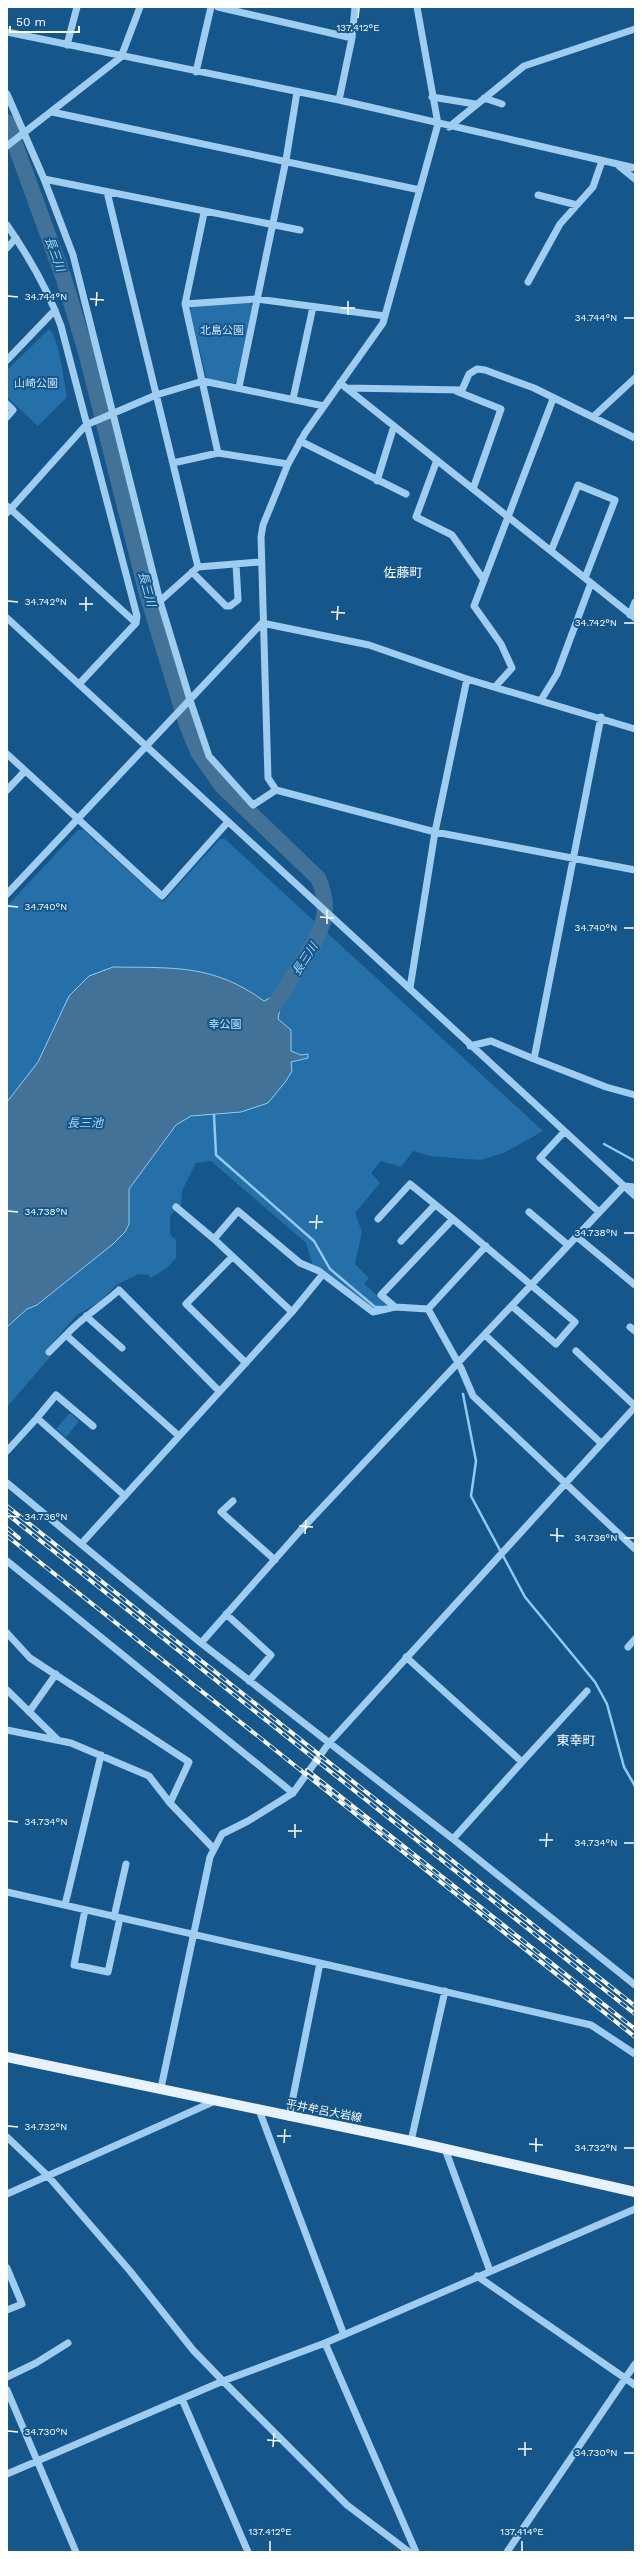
<svg xmlns="http://www.w3.org/2000/svg" width="642" height="2559" font-family="'Work Sans','Noto Sans JP',sans-serif">
  <style>
    .green { fill: #2570a8 }
    .water { fill: #437298; stroke: #90caf2 }
    .lines { fill: none; stroke-linecap: round; stroke-linejoin: round }
    .stream { stroke: #90caf2; stroke-width: 2.5 }
    .river { stroke: #437298; stroke-width: 16 }
    .minor { stroke: #9ecdef; stroke-width: 7 }
    .major { stroke: #e6f3ff; stroke-width: 10 }
    .rail-casing { stroke: #fff; stroke-width: 4 }
    .rail { stroke: #15578b; stroke-width: 2.5; stroke-dasharray: 8; stroke-linecap: butt }
    .ticks { fill: none; stroke: #fff; stroke-width: 1.5 }
    .labels { text-anchor: middle; dominant-baseline: central; stroke-width: 4; stroke-linejoin: round; paint-order: stroke }
    .park-label { font-size: 11px; fill: #c4e4fb; stroke: #15578b }
    .street-label { font-size: 11px; fill: #fff; stroke: #15578b }
    .water-label { font-size: 12px; font-style: italic; fill: #aad6f6; stroke: #15578b }
    .quarter-label { font-size: 13px; fill: #fff; stroke: #15578b }
    .ticks-label { font-size: 10px; text-anchor: middle; fill: #fff; stroke: #15578b; stroke-width: 4; stroke-linejoin: round; paint-order: stroke }
  </style>
  <rect width="100%" height="100%" fill="#15578b"/>
  <path class="green" d="M250,303l3,4 -17,74 -2,2 -25,-4 -3,-2 -16,-67 2,-4z
    M49,329c10,8 15,53 18,68l-29,29 -31,-29v-27z
    M78,830h5l80,72 57,-63h5l318,292 -39,22 -24,7 -50,-4 -17,-5 -12,16 -20,-6 -10,12 9,10 -25,30 7,19 -7,32 14,14 -5,6 24,21 -1,4h-14l-49,-39 -11,-4 -7,-23 -95,-82 -15,2 -14,28 -1,14 -11,11v18l6,6v18l-8,9 -17,11 -3,-3 -9,-1 -21,10 -20,19 -21,12 -32,36 5,6 -43,50v-501z
    M70,1413l9,8 -13,16 -10,-8z"/>
  <path class="water" d="M113,967c61,1 100,-3 151,34l6,-3 10,10 -2,11 13,11v21l10,4 7,-1v4l-17,4 1,9 -6,10 -18,22 -27,9 -50,4 -15,9 -47,64v35l-4,8 -12,12 -76,61 -10,4 -20,18v-225l31,-40 31,-66 20,-20z"/>
  <g class="lines">
    <path class="stream" d="M214,1115l2,40 98,86 16,28 45,38h6
      M604,1144l31,17
      M463,1394l13,67 -5,35 54,101 70,85 12,22 17,63 11,19"/>
    <path class="river" d="M7,122l57,157 22,73 61,242 40,131 11,27 24,34 96,92c17,37 0,58 -19,89 -9,13 -16,26 -25,39"/>
    <path class="minor" d="M218,7l134,31
      M417,7l21,117 -55,199 -78,110 -17,31 -25,61 -2,12 7,241 8,12 159,42 200,38
      M7,32l332,68 296,68
      M67,45l10,-38
      M196,72l15,-65
      M7,94l37,85 29,76 87,346 30,99 19,56 44,49 23,-15
      M432,97l43,7
      M484,98l18,6
      M339,100l13,-62 3,-31
      M52,112l368,78
      M449,127l75,-61 111,-37
      M7,146l114,-89 19,-50
      M619,166l16,13
      M44,179l256,51
      M107,192l91,375
      M538,195l39,10
      M204,213l-19,91 33,149
      M7,225c22,32 41,64 54,101l76,290 -1,7 -56,60
      M7,248l9,-10
      M528,282l32,-58 33,-37 9,-26
      M185,304l72,-5 128,17
      M7,360l48,-50
      M340,383l295,235
      M239,387l47,-227 11,-68
      M346,388l116,2 7,-16 8,-5 8,1 49,18 101,50
      M456,391l45,18 -28,80
      M293,399l20,-92
      M7,404l6,6 -6,7
      M594,416l41,-38
      M300,441l106,53
      M437,460l-21,57 36,18 32,45
      M173,463l45,-10 70,11
      M377,481l17,-55
      M7,506l129,117
      M7,513l79,-88 70,-30 47,-14 121,25
      M551,551l27,-66 37,15 -30,78
      M192,572l34,34h4l8,-6 -2,-36
      M160,601l38,-34 62,-5
      M630,615l5,-13
      M7,618l628,578
      M495,687l17,-19 -11,-24 -27,-38 79,-207
      M541,700l16,-26 34,-91
      M601,717l-67,342 72,28 29,8
      M7,754l155,142 65,-73
      M7,790l18,-19
      M7,894l255,-271 107,22 98,34 168,50
      M410,988l25,-156 32,-153
      M470,1046l21,-5 43,18
      M564,1132l-24,26 59,54
      M529,1212l39,33
      M378,1219l32,-35 43,35
      M576,1236l59,49
      M214,1239l24,-28 62,52 19,8 54,41 22,-5 33,2 33,59 12,28 162,153
      M401,1241l34,-36
      M232,1257l-46,47 60,59
      M395,1307l-14,-12 72,-76 122,103 -19,22 -44,-38
      M428,1309l58,-63
      M292,1312l31,-38
      M86,1316l36,32
      M630,1327l5,4
      M485,1335l116,108
      M576,1351l59,55
      M49,1352l17,-17
      M37,1418l19,-23 37,31
      M179,1436l-113,-101c16,-18 36,-29 53,-45l100,101
      M7,1451l30,-33 88,78
      M7,1483l194,160 252,196 182,146
      M233,1501l-12,11 54,48
      M81,1544l211,-232 -78,-73 -38,-32
      M7,1561l286,232
      M226,1614l45,41 -22,26
      M7,1633l23,25 159,104 -19,41
      M201,1643l99,-112 324,-345 11,1
      M628,1647l7,-8
      M406,1657l116,105 -69,77
      M7,1690l51,50
      M29,1712l27,-38
      M7,1730l64,13 78,33 21,27 44,46
      M522,1762l65,-71
      M7,1892l313,71
      M65,1905l36,-150
      M85,1910l-11,55 34,7 12,-54
      M114,1917l12,-53
      M161,2088l49,-231 12,-23 26,-13 45,-28 36,-50 306,-336
      M259,2110l85,225
      M289,2117l31,-154 271,62 44,29
      M7,2137l41,39 82,95 63,79 30,31 124,124 62,47
      M411,2141l34,-150
      M445,2149l45,122
      M7,2194l208,-93
      M7,2268l15,36 -15,6
      M477,2276l158,109
      M325,2343l91,209
      M7,2377l29,-14 32,-20
      M7,2390l69,162
      M182,2399l66,153
      M7,2474l216,-93 102,-38 310,-134
      M507,2552l128,-188"/>
    <path class="major" d="M7,2057l404,84 224,51"/>
    <defs>
      <path id="rail" d="M7,1506l628,500
        M7,1514l628,500
        M7,1528l12,10
        M7,1536l628,501
        M307,1770l328,259"/>
    </defs>
    <use href="#rail" class="rail-casing"/>
    <use href="#rail" class="rail"/>
  </g>
  <path class="ticks" d="M358,18l1,-10M8,296l10,1M90,299l14,1M96,306l1,-14M341,308h14M348,315v-14M624,318h10M8,601l10,1M79,604h14M86,611v-14M331,612l14,1M337,620l1,-14M624,623h10M8,906l10,1M320,917l14,1M327,924v-14M624,928h10M8,1211l10,1M309,1222h14M316,1229l1,-14M624,1233h10M8,1516l10,1M299,1526l14,1M305,1534l1,-14M550,1535l14,1M624,1538h10M557,1542v-14M8,1821l10,1M288,1831h14M295,1838v-14M539,1840h14M624,1843h10M546,1847l1,-14M8,2126l10,1M277,2136h14M284,2143l1,-14M529,2144l14,1M624,2148h10M536,2152v-14M8,2431l10,1M267,2440l14,1M273,2447l1,-14M518,2449h14M624,2453h10M525,2456v-14M270,2551v-10M522,2551v-10"/>
  <g class="labels">
    <g class="park-label">
      <text x="222" y="330">北島公園</text>
      <text x="36" y="383">山崎公園</text>
      <text x="225" y="1024">幸公園</text>
    </g>
    <g class="street-label">
      <text transform="translate(324 2111) rotate(11)">平井牟呂大岩線</text>
    </g>
    <g class="water-label">
      <text transform="translate(55 254) rotate(70)">長三川</text>
      <text transform="translate(147 589) rotate(75)">長三川</text>
      <text transform="translate(305 959) rotate(-57)">長三川</text>
      <text x="85" y="1123">長三池</text>
    </g>
    <g class="quarter-label">
      <text x="403" y="572">佐藤町</text>
      <text x="576" y="1740">東幸町</text>
    </g>
  </g>
  <g class="ticks-label">
    <text x="358" y="31">137.412°E</text>
    <text x="46" y="300">34.744°N</text>
    <text x="596" y="321">34.744°N</text>
    <text x="46" y="605">34.742°N</text>
    <text x="596" y="626">34.742°N</text>
    <text x="46" y="910">34.740°N</text>
    <text x="596" y="931">34.740°N</text>
    <text x="46" y="1215">34.738°N</text>
    <text x="596" y="1236">34.738°N</text>
    <text x="46" y="1520">34.736°N</text>
    <text x="596" y="1541">34.736°N</text>
    <text x="46" y="1825">34.734°N</text>
    <text x="596" y="1846">34.734°N</text>
    <text x="46" y="2130">34.732°N</text>
    <text x="596" y="2151">34.732°N</text>
    <text x="46" y="2435">34.730°N</text>
    <text x="596" y="2456">34.730°N</text>
    <text x="270" y="2535">137.412°E</text>
    <text x="522" y="2535">137.414°E</text>
  </g>
  <rect width="642" height="2559" fill="none" stroke="#ffffff" stroke-width="16"/>
  <path d="M10 26v6h69v-6" fill="none" stroke="#ffffff" stroke-width="2"/>
  <text x="16" y="26" font-size="12" fill="#ffffff" stroke="#15578b" stroke-width="3" paint-order="stroke">50 m</text>
</svg>
